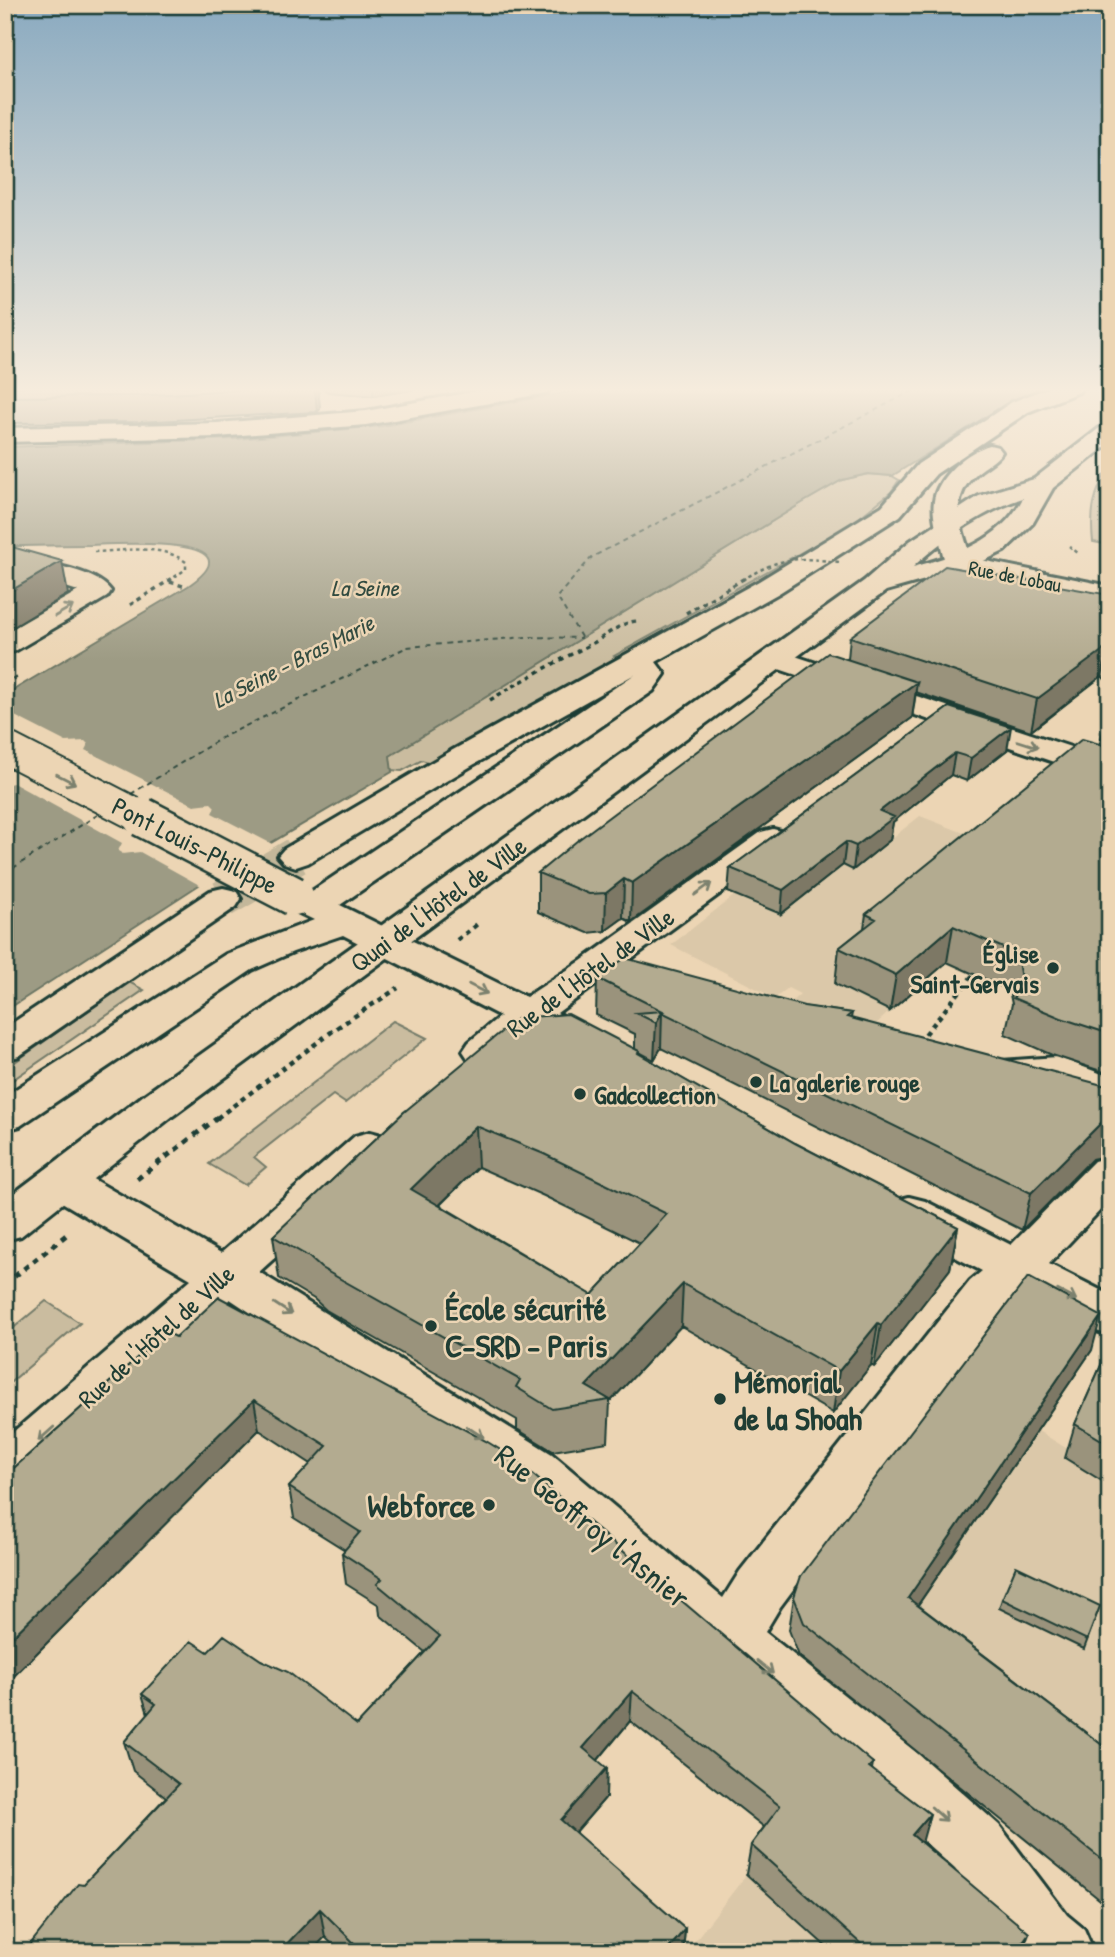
<svg xmlns="http://www.w3.org/2000/svg" width="1115" height="1957" font-family="'Patrick Hand',sans-serif">
  <style>
    .built { fill: #dbc8a9 }
    .green { fill: #cabc9f; stroke: #747c6a; stroke-width: 2 }
    .water { fill: #9d9b84; stroke: #6b7564; stroke-width: 2 }
    .pier { fill: #ecd5b4 }
    .lines { fill: none; stroke-linecap: round; stroke-linejoin: round }
    .ferry { stroke: #324b40; stroke-width: 2; stroke-dasharray: 5 4.5; stroke-linecap: butt }
    .minor-tunnel { stroke: #c3b79a; stroke-width: 38; stroke-dasharray: 38 19; stroke-linecap: butt }
    .minor-casing { stroke: #1f3d34; stroke-width: 6 }
    .major-casing { stroke: #1f3d34; stroke-width: 6 }
    .path-far3 { stroke: #1f3d34; stroke-width: 2.5; stroke-dasharray: 3.5 3.5; stroke-linecap: butt }
    .path-far2 { stroke: #1f3d34; stroke-width: 3.5; stroke-dasharray: 4.5 4.5; stroke-linecap: butt }
    .path-far1 { stroke: #1f3d34; stroke-width: 4.5; stroke-dasharray: 5 5; stroke-linecap: butt }
    .path { stroke: #1f3d34; stroke-width: 5; stroke-dasharray: 6 6; stroke-linecap: butt }
    .minor { fill: #ecd5b4; fill-rule: evenodd }
    .major { fill: #ecd5b4; fill-rule: evenodd }
    .minor-bridge-far1-casing { stroke: #1f3d34; stroke-width: 35; stroke-linecap: butt }
    .minor-bridge-casing { stroke: #1f3d34; stroke-width: 43; stroke-linecap: butt }
    .path-bridge-far1 { stroke: #1f3d34; stroke-width: 2.5; stroke-dasharray: 3.5 3.5; stroke-linecap: butt }
    .path-bridge { stroke: #1f3d34; stroke-width: 3.5; stroke-dasharray: 4.5 4.5; stroke-linecap: butt }
    .minor-bridge-far1 { stroke: #ecd5b4; stroke-width: 31 }
    .minor-bridge { stroke: #ecd5b4; stroke-width: 38 }
    .wall { fill: #9a937c; stroke: #1f3d34; stroke-width: 2; fill-rule: evenodd }
    .shaded-wall { fill: #7d7865; stroke: #1f3d34; stroke-width: 2 }
    .building { fill: #b3ab90; stroke: #1f3d34; stroke-width: 2; fill-rule: evenodd }
    .oneway { stroke: #7b816e }
    .poi-dot { fill: #1f3d34; stroke: #ecd5b4; stroke-width: 2.5 }
    .labels { text-anchor: middle; dominant-baseline: central; stroke-width: 5; stroke-linejoin: round; paint-order: stroke }
    .far-street-label { font-size: 21px; fill: #1f3d34; stroke: #ecd5b4 }
    .far-water-label { font-size: 23px; font-style: italic; fill: #324b40; stroke: #ecd5b4 }
    .street-label { font-size: 26px; fill: #1f3d34; stroke: #ecd5b4 }
    .poi-label { font-size: 26px; font-weight: bold; fill: #1f3d34; stroke: #ecd5b4; text-anchor: start }
    .near-poi-label { font-size: 32px; font-weight: bold; fill: #1f3d34; stroke: #ecd5b4; text-anchor: start }
    .near-street-label { font-size: 32px; fill: #1f3d34; stroke: #ecd5b4 }
  </style>
  <rect width="100%" height="100%" fill="#ecd5b4"/>
  <filter id="ink" filterUnits="userSpaceOnUse"><feTurbulence type="fractalNoise" baseFrequency=".0143" numOctaves="2"/><feDisplacementMap in="SourceGraphic" scale="14" xChannelSelector="R" yChannelSelector="G"/><feConvolveMatrix kernelMatrix="1 2 1 2 8 2 1 2 1" color-interpolation-filters="sRGB"/></filter>
  <g filter="url(#ink)">
    <path class="built" d="M920,816l70,27 -100,168 -16,15 -9,4 -42,-21 -6,4 -25,-12 8,-7 -12,-6 -13,10 -104,-53 64,-50 108,-30 10,4z
      M1007,1412l103,63v432l-304,-246 -8,-8 -7,-12 -1,-21 6,-10z
      M747,1874l85,78h-146z"/>
    <path class="green" d="M1110,468v77l-17,-3c-3,-28 0,-51 17,-74z
      M868,474l24,2 7,4 -8,12 -42,34 -235,130 3,2 -186,105 -9,-3 -20,11 -11,-1 -2,-14 413,-253 40,-23z
      M129,982l15,8 -139,95v-16z
      M393,1021l34,17 -82,65 -12,-8 -79,62 12,10 -21,18 -36,-21z
      M46,1301l34,22 -75,64v-52z"/>
    <path class="water" d="M597,387h446l-40,19 -111,70 -24,-2 -26,6 -40,23 -412,253 2,16 -193,113 -194,126v-316l183,-109c75,-51 -73,-42 -96,-41 -29,0 -58,1 -87,1v-99l232,-8 146,-13z"/>
    <path class="pier" d="M5,711l61,31 19,-1 3,3 -3,6 109,55 17,-2 4,4 -3,6 62,32 -71,42 -63,-35 -17,2 -5,-3 4,-8 -109,-60 -8,2z"/>
    <g class="lines">
      <path class="ferry" d="M581,637l-24,-40 35,-40 328,-170
        M131,794l92,-57 184,-90 119,-10 55,1
        M5,873l94,-59"/>
      <path class="minor-tunnel" d="M223,899l73,-43"/>
      <defs>
        <path id="minor" d="M500,387h51l-3,5 -8,2 -174,31 -149,12 -212,5v-14l212,-5 149,-12z
          M1050,387h32l-3,5 -51,20 -92,62 -36,42 -121,77 -123,69 9,12 -12,17 -313,214 186,92 55,-36 180,-129 12,-3 12,3 5,7 -5,7 -228,167 6,3 6,9 -6,9 -14,4 -18,-6c-21,18 -33,36 -62,28l-6,-9 6,-9 31,-26 -157,-81 -50,17 -41,18 -232,156 -15,4v-34l221,-142 88,-34 -33,-16 -5,-8 5,-8 13,-3 18,6 323,-217 -162,91 -165,98 -12,4 -12,-4 -6,-7 6,-7 167,-98 308,-170 123,-75 36,-42 94,-62z
          M990,445l8,2 4,5c-6,9 -17,14 -25,21 -29,26 -16,53 -6,85l139,28v16l-160,-32c-7,-9 -8,-21 -11,-31 -3,-12 -7,-26 -5,-38 3,-24 33,-50 56,-56z
          M5,558c27,2 90,10 106,33l-4,6 -92,54 -10,3v-21l73,-42 -46,-15 -27,-2z
          M777,650l333,110v21l-343,-116 -5,-6 5,-6z
          M223,888l13,3 5,8 -5,8 -217,149 -14,4v-32l205,-137z
          M1057,1057l53,20v30l-57,-22 -52,4 -15,-4 -6,-10 6,-10 15,-4z
          M370,1132l15,4 7,11 -7,11 -126,114 293,182 171,144 17,-27 230,-290 12,-10 -89,-46 -7,-12 7,-12 16,-4 16,4 86,44 83,-84 16,-4v43l-61,64 61,31v40l-17,-5 -73,-38 -16,15 -224,300 -15,25 152,121 82,72 68,90 17,14 10,23h-80l-59,-83 -82,-74 -167,-142 -192,-167 -284,-187 -206,188 -19,6v-54l186,-160 -146,-87 -6,-11 6,-11 16,-5 16,5 144,83 134,-117z"/>
        <path id="major" d="M1110,424v19l-57,45 -20,35 -29,28 -33,16 -85,24 -712,524 -153,121 -16,4v-40l139,-105 720,-514 46,-40 69,-45 55,-17 68,-53zM1023,498c-22,43 -67,57 -110,69 31,-29 70,-56 110,-69z"/>
      </defs>
      <use href="#minor" class="minor-casing"/>
      <use href="#major" class="major-casing"/>
      <path class="path-far3" d="M1069,546l9,7
        M94,552c30,-1 66,-9 92,10v7l-16,11"/>
      <path class="path-far2" d="M170,582l16,5
        M130,605l43,-27
        M5,684l15,-9
        M490,700c33,-20 66,-38 101,-56 16,-8 30,-23 48,-23"/>
      <path class="path-far1" d="M457,940l23,-18
        M919,1042l58,-72
        M217,1118l121,-91 60,-39"/>
      <path class="path" d="M137,1179l83,-63
        M5,1284l65,-52"/>
      <use href="#minor" class="minor"/>
      <use href="#major" class="major"/>
      <defs>
        <path id="minor-bridge-far1" d="M5,747l140,72"/>
        <path id="minor-bridge" d="M142,817l152,79"/>
      </defs>
      <use href="#minor-bridge-far1" class="minor-bridge-far1-casing"/>
      <use href="#minor-bridge" class="minor-bridge-casing"/>
      <path class="path-bridge-far1" d="M742,580c41,-24 51,-23 97,-18"/>
      <path class="path-bridge" d="M686,613l59,-35"/>
      <use href="#minor-bridge-far1" class="minor-bridge-far1"/>
      <use href="#minor-bridge" class="minor-bridge"/>
    </g>
    <path class="wall" d="M5,387h313l2,22 -3,3 -178,10 -134,1z
      M319,387h111l-57,9 -45,-4z
      M1110,595v90l-8,-9 -71,55 -115,-39 -4,26 -281,204 -8,-4 -18,13 -17,2 -50,-21v-39l310,-214 2,-22z
      M949,707l58,43 -40,31 -16,-6 -58,47 -3,18 -37,30 -10,-5 -62,49 -53,-22 2,-24z
      M1110,716v358l-58,-19 -47,-21 7,-30 -3,-14 -62,-28 -57,49 -55,-27 4,-36 25,-20 2,-14 234,-170 5,-24z
      M597,978l255,35 -1,5 241,141 -70,71 -361,-182 -7,12 -15,-8v2l156,89 163,84 -8,42 -76,98 -3,-2 -38,48 -152,-87 -71,76 -2,40 -55,9 -36,-22v-9l-191,-110 -12,-11 -35,-21 -6,-42 131,-124 231,-63v-15l-39,-19zM478,1167l66,29 96,47 -48,52 -152,-90z
      M1110,1259v16l-4,-2z
      M166,1332l707,431 -1,6 50,74 108,109h-198l-86,-78 5,-29 13,-18 -134,-106 -32,39 8,37 -31,36 110,96 -2,23h-343l-15,-15 -14,15h-287l59,-67 83,-88 -33,-26 -9,-29 24,-28 -6,-20 66,-42 149,73 68,-73 -45,-37 -1,-10 -33,-21 -4,-31 3,-3 -51,-32 -5,-31 22,-23 -52,-34 -254,255v-209z
      M1110,1345v141l-45,-28 10,-34z
      M1092,1350l-174,255 192,146v157l-311,-252 -10,-26 5,-33z
      M1002,1599l98,7 -16,43 -85,-41z"/>
    <path class="shaded-wall" d="M315,387h3l2,22 -3,3z
      M373,387h57l-57,9z
      M62,561l6,33 -63,38v-38z
      M1109,644l-7,32 -71,55 6,-32z
      M917,682l-5,36 -281,204 1,-39z
      M1011,727l-4,23 -40,31 4,-23z
      M955,753l-4,22 -58,47 -3,18 -37,30 3,-24 24,-35z
      M846,842l-3,23 -62,49 2,-24z
      M624,879l-1,39 -18,13 1,-38z
      M953,926l-6,36 -57,49 6,-36z
      M662,1012l-1,36 -7,12 2,-37z
      M1110,1120v35l-18,4 -70,71 9,-37 71,-71z
      M476,1126l2,41 -64,63 -3,-41z
      M958,1227l-8,42 -76,98 7,-42z
      M683,1284l-2,42 -71,76v-2l-24,-14z
      M1101,1316l-9,34 -192,281 8,-33z
      M878,1323l-7,42 -38,48 6,-42z
      M254,1400l5,30 -254,255v-41z
      M632,1691l-2,30 -47,57v-30z
      M607,1768l-1,29 -45,52v-29z
      M930,1814l-8,29 -10,-8z
      M320,1909l5,28 -14,15h-32z
      M685,1929l-2,23h-17z
      M1029,1933l-7,19 -1,-8z"/>
    <path class="building" d="M5,387h280l-150,9 -130,1z
      M5,545l57,16 -57,33z
      M945,566l165,29v50l-73,54 -187,-62z
      M828,653l89,29 -285,201 -8,-4 -18,14 -17,1 -51,-21 40,-33z
      M949,707l62,20 -40,31 -16,-5 -75,58 14,6 -38,29 -10,-4 -63,48 -53,-22z
      M1082,739l28,8v287l-49,-16 -48,-20 9,-12 -5,-32 -64,-28 -57,49 -57,-27 37,-29 -10,-5z
      M625,958l179,48 48,7 -5,4 263,70v33l-8,2 -71,71 -369,-181 -6,11 -20,-10 27,-2 -66,-33z
      M568,1014l71,37 -1,2 157,90 163,84 -77,98 -3,-2 -39,48 -156,-87 -97,102 24,14 -58,9 -36,-22 4,-7 -199,-112 -12,-11 -36,-21 131,-124 114,-94zM476,1126l68,28 123,60 -75,81 -181,-106z
      M1028,1277l73,39 -193,282 202,153v115l-306,-243 -10,-26 7,-21z
      M219,1297l267,144 26,16 361,306 -4,4 61,47 -18,21 117,98 -8,11 9,8h-160l-119,-107 29,-39 -148,-115 -49,57 24,20 -46,52 124,109 -19,23h-303l-43,-43 -41,43h-255l54,-68 5,1 96,-101 -55,-42 32,-38 -14,-10 49,-53 17,11 16,-17 37,25 27,12 69,53 83,-89 -63,-52 5,-5 -40,-26 18,-21 -71,-45 38,-41 -73,-46 -249,244v-168l161,-144 10,5z
      M1110,1345v100l-35,-21z
      M1016,1566l84,40 -13,34 -85,-41z"/>
    <defs><path id="oneway-shaft" d="M-6 0H5M1.5-3L5.5 0L1.5 3" fill="none" stroke-width="1.6" stroke-linecap="round" stroke-linejoin="round" transform="scale(1.75)"/></defs>
    <g class="oneway">
      <use href="#oneway-shaft" transform="translate(64 611) rotate(-30)"/>
      <use href="#oneway-shaft" transform="translate(1028 744) rotate(18)"/>
      <use href="#oneway-shaft" transform="translate(66 779) rotate(27)"/>
      <use href="#oneway-shaft" transform="translate(703 889) rotate(-36)"/>
      <use href="#oneway-shaft" transform="translate(478 989) rotate(27)"/>
      <use href="#oneway-shaft" transform="translate(1067 1295) rotate(27)"/>
      <use href="#oneway-shaft" transform="translate(283 1309) rotate(33)"/>
      <use href="#oneway-shaft" transform="translate(475 1432) rotate(33)"/>
      <use href="#oneway-shaft" transform="translate(46 1434) rotate(138)"/>
      <use href="#oneway-shaft" transform="translate(765 1667) rotate(39)"/>
      <use href="#oneway-shaft" transform="translate(939 1814) rotate(42)"/>
    </g>
  </g>
  <linearGradient id="sky" x2="0" y2="1"><stop stop-color="#8aaac0"/><stop offset="0.59" stop-color="#f6ecdd"/><stop offset="1" stop-color="#f6ecdd" stop-opacity="0"/></linearGradient>
  <rect width="1115" height="661" fill="url(#sky)"/>
  <g class="poi-dot">
    <circle cx="1053" cy="968" r="7"/>
    <circle cx="756" cy="1082" r="7"/>
    <circle cx="580" cy="1094" r="7"/>
    <circle cx="431" cy="1326" r="7"/>
    <circle cx="720" cy="1399" r="7"/>
    <circle cx="489" cy="1505" r="7"/>
  </g>
  <g class="labels">
    <g class="far-street-label">
      <text transform="translate(1015 576) rotate(11)">Rue de Lobau</text>
    </g>
    <g class="far-water-label">
      <text x="365" y="587">La Seine</text>
      <text transform="translate(293 661) rotate(-27)">La Seine - Bras Marie</text>
    </g>
    <g class="street-label">
      <text transform="translate(195 845) rotate(27)">Pont Louis-Philippe</text>
      <text transform="translate(438 904) rotate(-36)">Quai de l'Hôtel de Ville</text>
      <text transform="translate(590 972) rotate(-36)">Rue de l'Hôtel de Ville</text>
      <text transform="translate(156 1336) rotate(-42)">Rue de l'Hôtel de Ville</text>
    </g>
    <g class="poi-label">
      <text x="1039" y="953" text-anchor="end">Église<tspan x="1039" dy="30">Saint-Gervais</tspan></text>
      <text x="770" y="1082">La galerie rouge</text>
      <text x="594" y="1094">Gadcollection</text>
    </g>
    <g class="near-poi-label">
      <text x="445" y="1308">École sécurité<tspan x="445" dy="37">C-SRD - Paris</tspan></text>
      <text x="734" y="1381">Mémorial<tspan x="734" dy="37">de la Shoah</tspan></text>
      <text x="475" y="1505" text-anchor="end">Webforce</text>
    </g>
    <g class="near-street-label">
      <text transform="translate(593 1526) rotate(39)">Rue Geoffroy l'Asnier</text>
    </g>
  </g>
  <rect width="1115" height="1957" fill="none" stroke="#ecd5b4" stroke-width="28"/>
  <rect x="14" y="14" width="1087" height="1929" fill="none" stroke="#1f3d34" stroke-width="2.5" filter="url(#ink)"/>
</svg>
